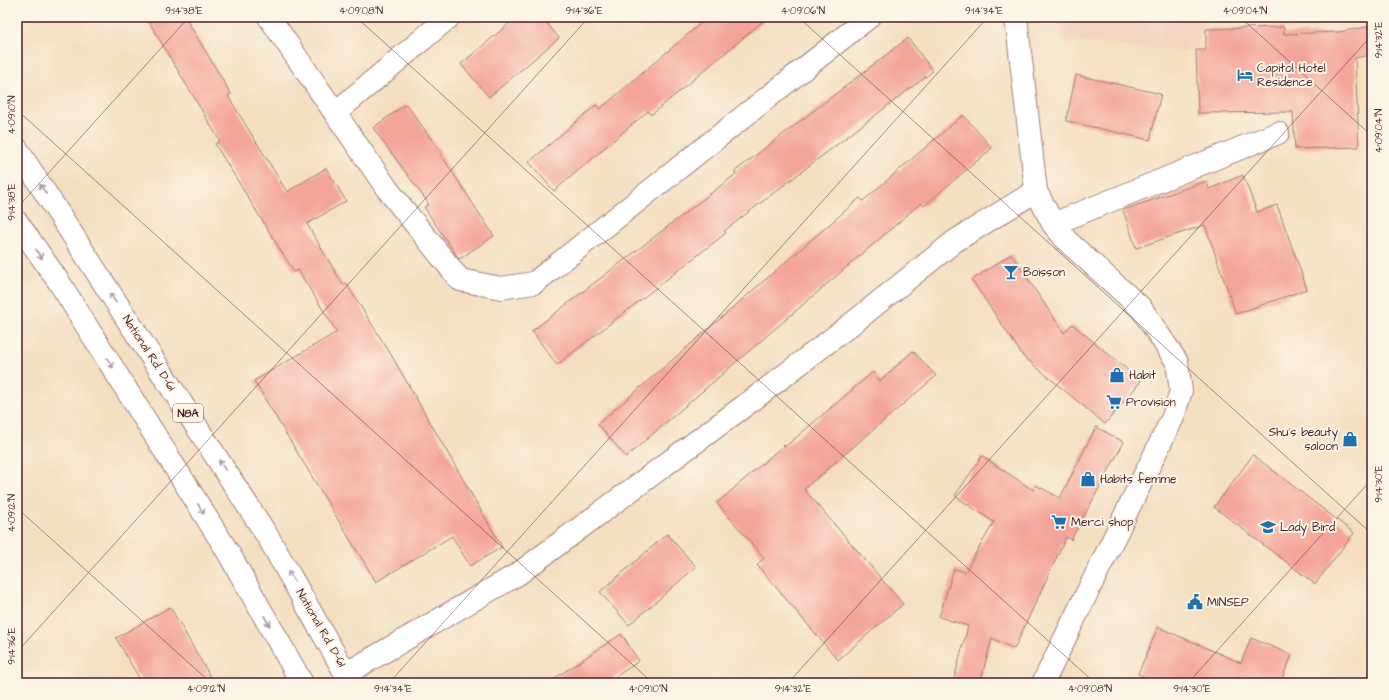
<svg xmlns="http://www.w3.org/2000/svg" width="1389" height="700" font-family="'Architects Daughter',sans-serif">
  <style>
    .built { fill: #f3d4bf }
    .building { fill: #f4a59a }
    .lines { fill: none; stroke-linecap: round; stroke-linejoin: round }
    .minor-casing { stroke: #9f7f76; stroke-width: 24 }
    .highway-casing { stroke: #9f7f76; stroke-width: 24 }
    .minor { stroke: #fff; stroke-width: 22 }
    .highway { stroke: #fff; stroke-width: 22 }
    .oneway { stroke: #ae9aa0 }
    .ticks { fill: none; stroke: #4a1f2b; stroke-width: 1; stroke-opacity: 0.45 }
    .labels { text-anchor: middle; dominant-baseline: central; stroke-width: 4; stroke-linejoin: round; paint-order: stroke }
    .shield { fill: #fcf5e5; stroke: #7f5f63; stroke-width: 1 }
    .shield-label { font-size: 11px; font-weight: bold; fill: #4a1f2b }
    .poi-label { font-size: 12px; fill: #4a1f2b; stroke: #fcf5e5; text-anchor: start }
    .street-label { font-size: 12px; fill: #4a1f2b; stroke: #fcf5e5 }
    .neatline { fill: none; stroke: #4a1f2b; stroke-width: 1.5 }
    .ticks-label { font-size: 10px; text-anchor: middle; fill: #4a1f2b }
  </style>
  <rect width="100%" height="100%" fill="#fcf5e5"/>
  <filter id="ink" filterUnits="userSpaceOnUse"><feTurbulence type="fractalNoise" baseFrequency=".025" numOctaves="2"/><feDisplacementMap in="SourceGraphic" scale="8" xChannelSelector="R" yChannelSelector="G"/><feConvolveMatrix kernelMatrix="1 2 1 2 8 2 1 2 1" color-interpolation-filters="sRGB"/></filter>
  <filter id="wash" filterUnits="userSpaceOnUse"><feTurbulence type="fractalNoise" baseFrequency=".012" numOctaves="4" result="noise"/><feDisplacementMap in="SourceGraphic" scale="16" xChannelSelector="R" yChannelSelector="G"/><feGaussianBlur stdDeviation="0.9" result="paint"/><feColorMatrix in="noise" values="0 0 0 0 0 0 0 0 0 0 0 0 0 0 0 0 0 1.4 0 .05"/><feComposite in="paint" operator="in"/></filter>
  <g filter="url(#wash)">
    <rect width="100%" height="100%" fill="#f4dfc1"/>
    <path class="built" d="M1060,17h312v3l-166,1 -11,31 -133,-11z"/>
    <g id="blocks">
      <path class="building" d="M146,17h39l46,77 -3,2 59,96 39,-24 20,33 -39,23 36,61 3,-2 47,75 109,189 -32,19 -18,-30 -76,46 -122,-201 83,-49 -39,-62 -4,2 -79,-128 5,-3z
        M517,17h25l17,21 -70,59 -28,-33z
        M708,17h60l-117,98 -3,-4 -94,80 -25,-29 67,-57 4,4z
        M1372,26v29l-17,3 4,89 -64,2 -2,-37 -95,1 -2,-63h10v-21l78,-2v7l55,-2z
        M908,38l25,33 -209,160 2,2 -169,132 -25,-34 204,-157 -2,-2z
        M1076,75l85,19 -11,46 -84,-19z
        M406,104l35,48 -1,1 54,83 -35,23 -35,-52 5,-3 -56,-76z
        M963,115l29,33 -68,58 -3,-3 -295,254 -28,-33 262,-226 3,3z
        M1243,175l14,37 20,-7 30,84 -71,25 -31,-89 -69,23 -13,-38 84,-29 2,8z
        M1011,254l53,79 8,-9 69,57 -36,43 -82,-68 -51,-76z
        M913,351l23,25 -132,113 99,115 -65,56 -81,-95 7,-7 -47,-55 67,-58 1,2 88,-75 7,9z
        M1096,427l28,15 -53,98 -5,-3 -52,112 -22,-11 -12,45h-27l15,-57 -29,-9 15,-48 11,3 29,-50 -39,-26 27,-40 51,34 3,-5 24,13z
        M1253,455l101,78 -39,51 -101,-77z
        M667,534l29,33 -67,58 -29,-33z
        M170,607l44,76h-72l-26,-45z
        M1158,627l83,36 10,-25 41,17 -11,26 5,2h-127l-21,-9z
        M621,634l18,27 -33,22h-58z"/>
    </g>
  </g>
  <g filter="url(#ink)">
    <use href="#blocks" fill-opacity="0" stroke="#9f7f76" stroke-width="1"/>
    <g class="lines">
      <defs>
        <path id="minor" d="M269,17l119,173 72,90 41,8 33,-5 335,-266
          M1016,17l20,174 17,33 15,18 73,66 36,54 4,29 -8,26 -130,266
          M335,113l114,-96
          M1053,224l225,-91
          M347,673l171,-99 237,-176 99,-76 101,-81 81,-50"/>
        <path id="highway" d="M17,149l251,388 83,146
          M17,222l42,60 169,270 74,131"/>
      </defs>
      <use href="#minor" class="minor-casing"/>
      <use href="#highway" class="highway-casing"/>
      <use href="#minor" class="minor"/>
      <use href="#highway" class="highway"/>
    </g>
    <defs><path id="oneway-shaft" d="M-6 0H5M1.5-3L5.5 0L1.5 3" fill="none" stroke-width="1.6" stroke-linecap="round" stroke-linejoin="round"/></defs>
    <g class="oneway">
      <use href="#oneway-shaft" transform="translate(43 189) rotate(-123)"/>
      <use href="#oneway-shaft" transform="translate(39 254) rotate(55)"/>
      <use href="#oneway-shaft" transform="translate(113 298) rotate(-123)"/>
      <use href="#oneway-shaft" transform="translate(110 363) rotate(58)"/>
      <use href="#oneway-shaft" transform="translate(222 465) rotate(-123)"/>
      <use href="#oneway-shaft" transform="translate(201 509) rotate(58)"/>
      <use href="#oneway-shaft" transform="translate(291 576) rotate(-120)"/>
      <use href="#oneway-shaft" transform="translate(267 621) rotate(61)"/>
    </g>
  </g>
  <path class="ticks" d="M356,17l739,666M798,17l574,517M1240,17l132,119M17,110l636,573M17,208l172,-191M17,508l194,175M17,652l572,-635M389,683l599,-666M788,683l584,-648M1188,683l184,-204"/>
  <defs>
    <symbol id="hotel-bare" viewBox="-9 -9 18 18"><path d="M-6-4.5h1.5V1H6V5H4.5V3h-9V5H-6ZM-4 0a1.8 1.8 0 1 1 3.6 0ZM.5 0V-2.5h3Q6-2.5 6 0Z" fill="#1f6fb2" stroke="#fcf5e5" stroke-width="2.5" paint-order="stroke"/></symbol>
    <symbol id="bar-bare" viewBox="-9 -9 18 18"><path d="M-6-5H6L.8 .8V4.5H3.5V6h-7V4.5H-.8V.8Z" fill="#1f6fb2" stroke="#fcf5e5" stroke-width="2.5" paint-order="stroke"/></symbol>
    <symbol id="shop-bare" viewBox="-9 -9 18 18"><path d="M-5-2.5h2.3a2.7 3.5 0 0 1 5.4 0H5L5.5 6h-11ZM-1.5-2.5h3a1.5 2.3 0 0 0-3 0Z" fill="#1f6fb2" stroke="#fcf5e5" stroke-width="2.5" paint-order="stroke"/></symbol>
    <symbol id="supermarket-bare" viewBox="-9 -9 18 18"><path d="M-6-5.5h2.5l.6 2H6L4.5 2H-2.5L-4.4-4H-6ZM-1.5 3.2a1.3 1.3 0 1 0 .1 0ZM3 3.2a1.3 1.3 0 1 0 .1 0Z" fill="#1f6fb2" stroke="#fcf5e5" stroke-width="2.5" paint-order="stroke"/></symbol>
    <symbol id="school-bare" viewBox="-9 -9 18 18"><path d="M0-5L7-2L0 1L-7-2ZM-4 1L0 2.5L4 1V4Q0 6-4 4Z" fill="#1f6fb2" stroke="#fcf5e5" stroke-width="2.5" paint-order="stroke"/></symbol>
    <symbol id="civic-bare" viewBox="-9 -9 18 18"><path d="M-.6-6.5H3V-4.5H.6V-3L4-1V1h2V6H-6V1h2V-1L-.6-3ZM-1.2 2.5V6h2.4V2.5Z" fill="#1f6fb2" stroke="#fcf5e5" stroke-width="2.5" paint-order="stroke"/></symbol>
  </defs>
  <g fill-rule="evenodd">
    <use href="#hotel-bare" x="1234" y="64" width="22" height="22"/>
    <use href="#bar-bare" x="1000" y="261" width="22" height="22"/>
    <use href="#shop-bare" x="1106" y="364" width="22" height="22"/>
    <use href="#supermarket-bare" x="1103" y="391" width="22" height="22"/>
    <use href="#shop-bare" x="1339" y="428" width="22" height="22"/>
    <use href="#shop-bare" x="1077" y="468" width="22" height="22"/>
    <use href="#supermarket-bare" x="1048" y="511" width="22" height="22"/>
    <use href="#school-bare" x="1257" y="516" width="22" height="22"/>
    <use href="#civic-bare" x="1184" y="591" width="22" height="22"/>
  </g>
  <g class="labels">
    <rect class="shield" x="173" y="404" width="30" height="18" rx="3"/>
    <g class="shield-label">
      <text x="188" y="413">N8A</text>
    </g>
    <g class="poi-label">
      <text x="1257" y="68">Capitol Hotel<tspan x="1257" dy="14">Residence</tspan></text>
      <text x="1023" y="272">Boisson</text>
      <text x="1129" y="375">Habit</text>
      <text x="1126" y="402">Provision</text>
      <text x="1338" y="432" text-anchor="end">Shu's beauty<tspan x="1338" dy="14">saloon</tspan></text>
      <text x="1100" y="479">Habits femme</text>
      <text x="1071" y="522">Merci shop</text>
      <text x="1280" y="527">Lady Bird</text>
      <text x="1207" y="602">MINSEP</text>
    </g>
    <g class="street-label">
      <text transform="translate(149 353) rotate(57)">National Rd. D-61</text>
      <text transform="translate(321 628) rotate(60)">National Rd. D-61</text>
    </g>
  </g>
  <rect width="1389" height="700" fill="none" stroke="#fcf5e5" stroke-width="44"/>
  <rect x="22" y="22" width="1345" height="656" class="neatline"/>
  <g class="ticks-label">
    <text x="184" y="14">9°14'38"E</text>
    <text x="361" y="14">4°09'08"N</text>
    <text x="584" y="14">9°14'36"E</text>
    <text x="803" y="14">4°09'06"N</text>
    <text x="984" y="14">9°14'34"E</text>
    <text x="1245" y="14">4°09'04"N</text>
    <text transform="translate(1378 40) rotate(-90)" y="4">9°14'32"E</text>
    <text transform="translate(11 115) rotate(-90)" y="4">4°09'10"N</text>
    <text transform="translate(1378 131) rotate(-90)" y="4">4°09'04"N</text>
    <text transform="translate(11 202) rotate(-90)" y="4">9°14'38"E</text>
    <text transform="translate(1378 484) rotate(-90)" y="4">9°14'30"E</text>
    <text transform="translate(11 513) rotate(-90)" y="4">4°09'12"N</text>
    <text transform="translate(11 646) rotate(-90)" y="4">9°14'36"E</text>
    <text x="206" y="692">4°09'12"N</text>
    <text x="393" y="692">9°14'34"E</text>
    <text x="648" y="692">4°09'10"N</text>
    <text x="793" y="692">9°14'32"E</text>
    <text x="1090" y="692">4°09'08"N</text>
    <text x="1192" y="692">9°14'30"E</text>
  </g>
</svg>
